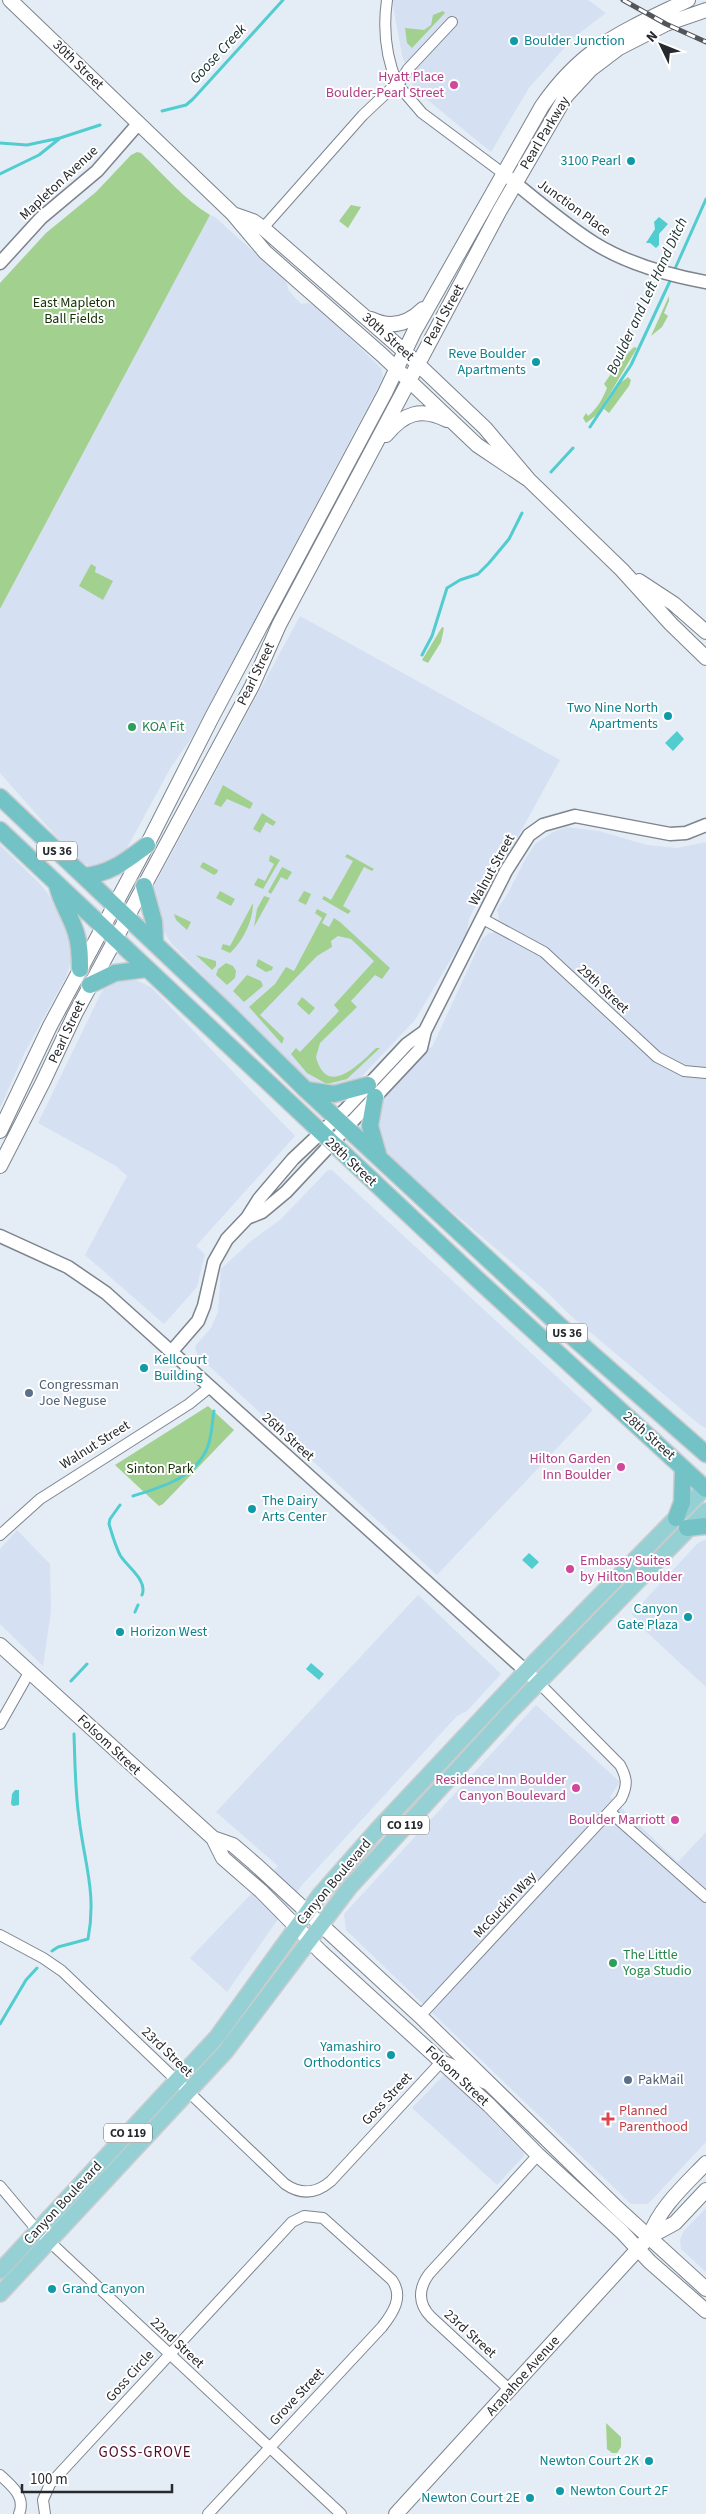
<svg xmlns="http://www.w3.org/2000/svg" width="706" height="2514" font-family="'Source Sans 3',sans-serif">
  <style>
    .built { fill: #d5e1f2 }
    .green { fill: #a2d08f }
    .water { fill: #51cccf }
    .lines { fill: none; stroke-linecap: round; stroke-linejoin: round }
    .stream { stroke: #51cccf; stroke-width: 3 }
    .minor-casing { stroke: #7d848d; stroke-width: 12 }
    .tertiary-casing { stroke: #7d848d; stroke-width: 15 }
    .secondary-casing { stroke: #7d848d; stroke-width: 16 }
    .primary-casing { stroke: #cbcccd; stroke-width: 18 }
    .trunk-casing { stroke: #cbcccd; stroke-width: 19 }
    .minor { stroke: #fff; stroke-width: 10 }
    .tertiary { stroke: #fff; stroke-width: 12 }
    .secondary { stroke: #fff; stroke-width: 14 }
    .primary { stroke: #95d1d4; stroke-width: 15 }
    .trunk { stroke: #72c2c6; stroke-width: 16 }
    .rail-casing { stroke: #52565b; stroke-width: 5 }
    .rail { stroke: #fff; stroke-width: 3; stroke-dasharray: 9; stroke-linecap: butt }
    .culture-dot { fill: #0f9aa8; stroke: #fff; stroke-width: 2 }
    .hotel-dot { fill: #d1479c; stroke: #fff; stroke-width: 2 }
    .leisure-dot { fill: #2e9e5b; stroke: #fff; stroke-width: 2 }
    .service-dot { fill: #5c6f8a; stroke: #fff; stroke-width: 2 }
    .health-dot { fill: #e0444e; stroke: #fff; stroke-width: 2 }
    .labels { text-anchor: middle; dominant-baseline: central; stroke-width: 4; stroke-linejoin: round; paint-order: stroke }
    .shield { fill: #fff; stroke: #67696c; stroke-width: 1 }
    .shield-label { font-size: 12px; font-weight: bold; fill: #26292d }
    .culture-label { font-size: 14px; fill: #0d838f; stroke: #fff; text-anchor: end }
    .street-label { font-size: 14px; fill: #26292d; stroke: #fff }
    .hotel-label { font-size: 14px; fill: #b23c85; stroke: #fff; text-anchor: end }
    .park-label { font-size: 14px; fill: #123101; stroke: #fff }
    .leisure-label { font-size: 14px; fill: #27864d; stroke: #fff; text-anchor: start }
    .service-label { font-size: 14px; fill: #4e5e75; stroke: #fff; text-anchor: start }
    .health-label { font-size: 14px; fill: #be3a42; stroke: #fff; text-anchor: start }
    .water-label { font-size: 15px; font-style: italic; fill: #192f2f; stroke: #fff }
    .neighbourhood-label { font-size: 15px; letter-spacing: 1px; fill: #500d29; stroke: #fff }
  </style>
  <rect width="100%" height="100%" fill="#e4ecf6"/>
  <path class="built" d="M392,0h196l18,13 -33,25 -44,50 -38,64 -77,-63 -12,-34z
    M210,215l5,2 71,64 3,10 12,13 7,-1 7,3 14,12 52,50 2,10 -190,358 -22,31 -45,83 -7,9 -27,8 -14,-6 -78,-88v-164z
    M300,616l260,144 -78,142 -6,3 -7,14 -2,13 -52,88 -53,56 -23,13 -28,-6 -6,-4 -134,-136 -14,-22 -5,-25 2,-10z
    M566,827l33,4 48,14 30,3 29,-6v586l-6,-3 -130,-110 -24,-24 -162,-137 -9,-17 5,-35 45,-52 7,-3 50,-108 7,-6h4l6,-15 -2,-8 11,-17 18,-35 9,-14 18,-12z
    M0,845l39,38 19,23 13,25 2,24 -7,22 -42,77 -24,54z
    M129,977l22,10 144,149 -99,110 9,8 -8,33 -33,37 -79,-69 42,-79 -11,-10 -78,-43 64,-132 6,-7z
    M328,1170h4l261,240 -156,165 -240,-220 -2,-9 16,-18 7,-16 3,-43 30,-28 30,-22z
    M17,1530l33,34 1,47 -8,55 -43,-42v-75z
    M706,1539v148l-68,-63 -6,-10 66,-71z
    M418,1595l83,79 -34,37 -10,5 -155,169 -75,107 -37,-34 88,-92 -62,-54z
    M536,1705l84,77 -10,15 68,65 28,-30v310l-58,62h-17l-285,-274 -2,-16z
    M444,2075l3,1 76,73 1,7 -27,29 -85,-77z
    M706,2208v64l-25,-23 -1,-9 3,-8z"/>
  <path class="green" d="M443,11l2,2 -33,35 -5,-5 -2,-15 19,2 7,-5 2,-10z
    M137,152l4,1c23,22 43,46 69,62l-210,394v-326l46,-50 50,-41 35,-37z
    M351,205l10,2 -13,21 -9,-7z
    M669,296v5l-5,12 4,3 -6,11 -11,9z
    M634,347l3,1 -39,66 -12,9 -3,-5 3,-5 2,3c9,-7 15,-18 19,-28l-3,-4 15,-22z
    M628,377l3,3 -2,6 -20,27 -5,-4 15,-25z
    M91,564l5,3 -1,5 18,9 -10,19 -24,-14z
    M442,627l2,1 -3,14 -13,21 -6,-3z
    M223,785l30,18 -3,6 -23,-10 -6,8 -7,-3z
    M262,813l14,9 -3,4 -7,-4 -6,11 -7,-4z
    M347,854l27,15 -2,2 -8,-4 -21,39 8,5 -3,3 -26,-15 2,-3 7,4 22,-39 -8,-4z
    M270,855l10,5 -17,29 -9,-4 4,-7 7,3 9,-17 -5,-3z
    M203,862l15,8 -1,3 -3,2 -14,-8z
    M282,867l10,5 -5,8 -6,-3 -10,17 -3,-2z
    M220,891l15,8 -4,7 -15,-8z
    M304,891l7,3 -5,11 -8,-4z
    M264,896l6,2 -16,29 3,-18z
    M253,903c0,18 -10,38 -23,50l-9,-4 2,-5 7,2z
    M317,909l10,5 -5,9 7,4 5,-9 6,4 50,46 -8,11 -7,-4 -24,26 6,6 -37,36 -4,14c11,42 44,6 60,-9h4l-33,31 -20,5 -20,-11 -16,-19 5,-6 4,4 39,-41 -5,-6 40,-44 -23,-22 -13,-3 -7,5 1,6 -15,9 -57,59 24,23 -2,6 -33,-37 26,-23 11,-17 8,4 28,-53 -7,-5z
    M174,914l17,8 -4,8 -11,-10z
    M196,955l20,6v5l-4,4z
    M258,959l15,8 -1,3 -6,2 -10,-6z
    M226,963l7,3 3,5 -1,7 -8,7 -11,-10 2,-6z
    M247,975l14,6 2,5 -19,16 -11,-11z
    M302,997l13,11 -6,7 -12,-11z
    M208,1406l26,24 -71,74 -4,2 -44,-41z
    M606,2423l15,14v10l-4,6h-5l-5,-4z"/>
  <path class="water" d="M659,217l9,7 -9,10v11l-3,3 -6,-5h-4l9,-14 -1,-7z
    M677,731l7,8 -11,12 -8,-8z
    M529,1553l10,9 -7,7 -10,-9z
    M311,1663l13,11 -5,6 -13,-11z
    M19,1790v15l-6,1 -2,-2 1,-10 3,-4z"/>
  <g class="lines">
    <path class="stream" d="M162,111l24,-6 7,-6 90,-99
      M0,143l27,2 33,-7 40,-13
      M0,174l39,-19 20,-16
      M674,271l32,-72
      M590,427l41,-62 40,-86
      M551,472l22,-24
      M422,655l10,-19 15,-48 13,-8 18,-6 11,-11 20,-24 13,-26
      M133,1496c29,-9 63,-18 75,-50 4,-11 4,-24 6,-35
      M120,1505l-10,14 -1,5c3,10 6,21 11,31 7,12 28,25 22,40
      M135,1612l3,-7
      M71,1681l16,-17
      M52,1951l6,-4 30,-8c9,-46 -4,-77 -9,-121 -4,-28 -4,-56 -5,-84
      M0,2024l26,-44 11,-12"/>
    <defs>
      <path id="minor" d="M452,22l-44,47 -10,16 24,28 82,61
        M263,228l100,-113 34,-32c-11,-26 -14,-55 -10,-83
        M483,919l61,33 113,105 27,14 22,2
        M0,1535l40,-36 149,-95 21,-17
        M0,1724l30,-53
        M610,1812l96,85
        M0,1935l43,23 19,13 223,213c16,11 31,10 46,-3l111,-120c21,4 28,20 48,24
        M420,2016l201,-217c7,-14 6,-21 -1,-34l-81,-82
        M0,2186l37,44 304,284
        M510,2390l-79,-73c-13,-13 -13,-28 -2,-43l109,-119
        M0,2475c12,11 26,22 19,39
        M45,2514l-2,-14 7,-16 242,-262 12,-6 19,2 69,62c12,17 1,33 -10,47l-174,187"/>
      <path id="tertiary" d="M397,83l1,2
        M508,177c28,23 56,47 86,66 34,21 73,32 112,39
        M0,263l41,-45 56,-47 41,-47
        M247,1218l15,-6 24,-20 135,-144 4,-17 81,-160 23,-36 14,-10 32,-9 95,18 16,-1 20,-8
        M0,1236l68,31 38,26 433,390
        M172,1351l26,-30 6,-15 10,-44 13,-23 20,-21 12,-19 34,-40 53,-50 61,-65 18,-13"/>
      <path id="secondary" d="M10,0l223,214 32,38 117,103 95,90 52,35
        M233,214l20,7 10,7 141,123 81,77 44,52 93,90 49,54 35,34
        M371,319c20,10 37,5 52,-10
        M386,435c18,-22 35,-28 61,-15
        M639,581l35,23 32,28
        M0,1131l50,-105 97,-181 65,-128 173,-324 29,-61 128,-226c41,-60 84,-76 146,-106
        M0,1166l43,-84 32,-68 177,-328 27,-61 221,-415 66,-114 24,-26 29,-22 47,-24 40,-14
        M0,1645l213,193 20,7 22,19 165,152 197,192 89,81
        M213,1838l10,20 38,33 60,61 168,153 49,50 84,77 28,30 56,49
        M649,2237c11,-30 35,-51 57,-74
        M396,2514l253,-277 26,-14 31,-33"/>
      <path id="primary" d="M0,2271l217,-234 102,-141 58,-66 149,-159 180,-184
        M0,2294l226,-243 123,-163 160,-175 197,-202"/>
      <path id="trunk" d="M0,797l226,214 80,79 254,236 146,128
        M0,830l475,447 231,212
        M84,876c26,-2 43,-16 63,-31
        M57,885c4,18 14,31 19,48 4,12 4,24 4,36
        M144,886l10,36 1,20
        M90,985l25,-12 31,-4
        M307,1090l27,4 34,-9
        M375,1097l-5,29 8,28
        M676,1518l6,-16 1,-34
        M687,1528l19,-2"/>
    </defs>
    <use href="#minor" class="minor-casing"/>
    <use href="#tertiary" class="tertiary-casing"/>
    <use href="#secondary" class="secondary-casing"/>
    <use href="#primary" class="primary-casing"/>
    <use href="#trunk" class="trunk-casing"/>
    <use href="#minor" class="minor"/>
    <use href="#tertiary" class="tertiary"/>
    <use href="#secondary" class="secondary"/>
    <use href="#primary" class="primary"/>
    <use href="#trunk" class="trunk"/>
    <defs>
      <path id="rail" d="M623,0l43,24 40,18"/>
    </defs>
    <use href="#rail" class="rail-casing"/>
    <use href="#rail" class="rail"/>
  </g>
  <g class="culture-dot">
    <circle cx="514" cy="41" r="5"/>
    <circle cx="631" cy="161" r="5"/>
    <circle cx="536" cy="362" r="5"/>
    <circle cx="668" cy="716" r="5"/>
    <circle cx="144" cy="1368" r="5"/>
    <circle cx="252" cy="1509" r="5"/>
    <circle cx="688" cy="1617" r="5"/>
    <circle cx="120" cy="1632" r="5"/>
    <circle cx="391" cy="2055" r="5"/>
    <circle cx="52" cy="2289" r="5"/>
    <circle cx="649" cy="2461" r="5"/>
    <circle cx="560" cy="2491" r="5"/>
    <circle cx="530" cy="2498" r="5"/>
  </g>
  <g class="hotel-dot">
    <circle cx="454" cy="85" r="5"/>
    <circle cx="621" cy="1467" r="5"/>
    <circle cx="570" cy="1569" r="5"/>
    <circle cx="576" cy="1788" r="5"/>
    <circle cx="675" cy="1820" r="5"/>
  </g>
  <g class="leisure-dot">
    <circle cx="132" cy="727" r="5"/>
    <circle cx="613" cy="1963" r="5"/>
  </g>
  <g class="service-dot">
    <circle cx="29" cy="1393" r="5"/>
    <circle cx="628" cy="2080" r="5"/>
  </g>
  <path class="health-dot" d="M605.5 2111.5h5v5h5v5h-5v5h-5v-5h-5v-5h5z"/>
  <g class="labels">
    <g class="shield">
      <rect x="37" y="841.5" width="40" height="19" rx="4"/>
      <rect x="547" y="1323.5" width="40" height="19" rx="4"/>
      <rect x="381" y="1815.5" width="48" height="19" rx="4"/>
      <rect x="104" y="2123.5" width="48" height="19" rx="4"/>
    </g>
    <g class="shield-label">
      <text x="57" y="851">US 36</text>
      <text x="567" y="1333">US 36</text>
      <text x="405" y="1825">CO 119</text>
      <text x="128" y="2133">CO 119</text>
    </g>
    <g class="culture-label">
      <text x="524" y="41" text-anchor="start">Boulder Junction</text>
      <text x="621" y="161">3100 Pearl</text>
      <text x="526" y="354">Reve Boulder<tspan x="526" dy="16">Apartments</tspan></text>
      <text x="658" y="708">Two Nine North<tspan x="658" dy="16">Apartments</tspan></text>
      <text x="154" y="1360" text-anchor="start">Kellcourt<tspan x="154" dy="16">Building</tspan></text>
      <text x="262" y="1501" text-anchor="start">The Dairy<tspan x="262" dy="16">Arts Center</tspan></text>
      <text x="678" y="1609">Canyon<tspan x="678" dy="16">Gate Plaza</tspan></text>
      <text x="130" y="1632" text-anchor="start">Horizon West</text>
      <text x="381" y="2047">Yamashiro<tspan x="381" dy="16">Orthodontics</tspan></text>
      <text x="62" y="2289" text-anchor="start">Grand Canyon</text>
      <text x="639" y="2461">Newton Court 2K</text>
      <text x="570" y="2491" text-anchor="start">Newton Court 2F</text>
      <text x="520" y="2498">Newton Court 2E</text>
    </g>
    <g class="street-label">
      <text transform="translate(78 65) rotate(44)">30th Street</text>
      <text transform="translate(545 133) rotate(-59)">Pearl Parkway</text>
      <text transform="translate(59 183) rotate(-43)">Mapleton Avenue</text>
      <text transform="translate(574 208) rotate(36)">Junction Place</text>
      <text transform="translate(444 315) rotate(-61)">Pearl Street</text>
      <text transform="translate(388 337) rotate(42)">30th Street</text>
      <text transform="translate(256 674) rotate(-64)">Pearl Street</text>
      <text transform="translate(492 870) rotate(-61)">Walnut Street</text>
      <text transform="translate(603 989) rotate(43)">29th Street</text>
      <text transform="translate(67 1032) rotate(-65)">Pearl Street</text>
      <text transform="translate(351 1162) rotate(43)">28th Street</text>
      <text transform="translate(649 1436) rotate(42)">28th Street</text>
      <text transform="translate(288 1437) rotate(42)">26th Street</text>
      <text transform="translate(95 1445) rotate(-32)">Walnut Street</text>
      <text transform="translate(109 1745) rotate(43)">Folsom Street</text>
      <text transform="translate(334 1882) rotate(-50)">Canyon Boulevard</text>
      <text transform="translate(505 1905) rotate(-47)">McGuckin Way</text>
      <text transform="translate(167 2052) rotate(44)">23rd Street</text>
      <text transform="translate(457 2076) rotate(43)">Folsom Street</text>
      <text transform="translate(387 2099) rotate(-47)">Goss Street</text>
      <text transform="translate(63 2203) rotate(-47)">Canyon Boulevard</text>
      <text transform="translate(470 2334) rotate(42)">23rd Street</text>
      <text transform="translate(177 2343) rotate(43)">22nd Street</text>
      <text transform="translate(130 2376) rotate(-48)">Goss Circle</text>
      <text transform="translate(523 2376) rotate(-48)">Arapahoe Avenue</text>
      <text transform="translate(297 2397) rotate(-47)">Grove Street</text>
    </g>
    <g class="hotel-label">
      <text x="444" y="77">Hyatt Place<tspan x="444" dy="16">Boulder-Pearl Street</tspan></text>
      <text x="611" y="1459">Hilton Garden<tspan x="611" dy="16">Inn Boulder</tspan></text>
      <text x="580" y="1561" text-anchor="start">Embassy Suites<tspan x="580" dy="16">by Hilton Boulder</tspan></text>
      <text x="566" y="1780">Residence Inn Boulder<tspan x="566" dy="16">Canyon Boulevard</tspan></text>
      <text x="665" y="1820">Boulder Marriott</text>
    </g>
    <g class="park-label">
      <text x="74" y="303">East Mapleton<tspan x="74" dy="16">Ball Fields</tspan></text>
      <text x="160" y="1469">Sinton Park</text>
    </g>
    <g class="leisure-label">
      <text x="142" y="727">KOA Fit</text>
      <text x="623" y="1955">The Little<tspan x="623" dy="16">Yoga Studio</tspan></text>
    </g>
    <g class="service-label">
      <text x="39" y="1385">Congressman<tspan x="39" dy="16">Joe Neguse</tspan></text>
      <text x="638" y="2080">PakMail</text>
    </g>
    <g class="health-label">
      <text x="619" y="2111">Planned<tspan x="619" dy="16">Parenthood</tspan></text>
    </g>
    <g class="water-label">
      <text transform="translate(218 54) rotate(-47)">Goose Creek</text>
      <text transform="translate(647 296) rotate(-65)">Boulder and Left Hand Ditch</text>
    </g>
    <g class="neighbourhood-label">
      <text x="145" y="2452">GOSS-GROVE</text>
    </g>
  </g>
  <g transform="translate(661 45) rotate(313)" stroke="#ffffff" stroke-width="4" paint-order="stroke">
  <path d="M0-4L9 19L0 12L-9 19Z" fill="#26292d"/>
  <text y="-8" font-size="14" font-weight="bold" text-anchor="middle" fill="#26292d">N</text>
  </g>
  <path d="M22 2484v8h150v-8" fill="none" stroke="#26292d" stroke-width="2.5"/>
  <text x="30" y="2484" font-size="15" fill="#26292d" stroke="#ffffff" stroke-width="4" paint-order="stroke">100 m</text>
</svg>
